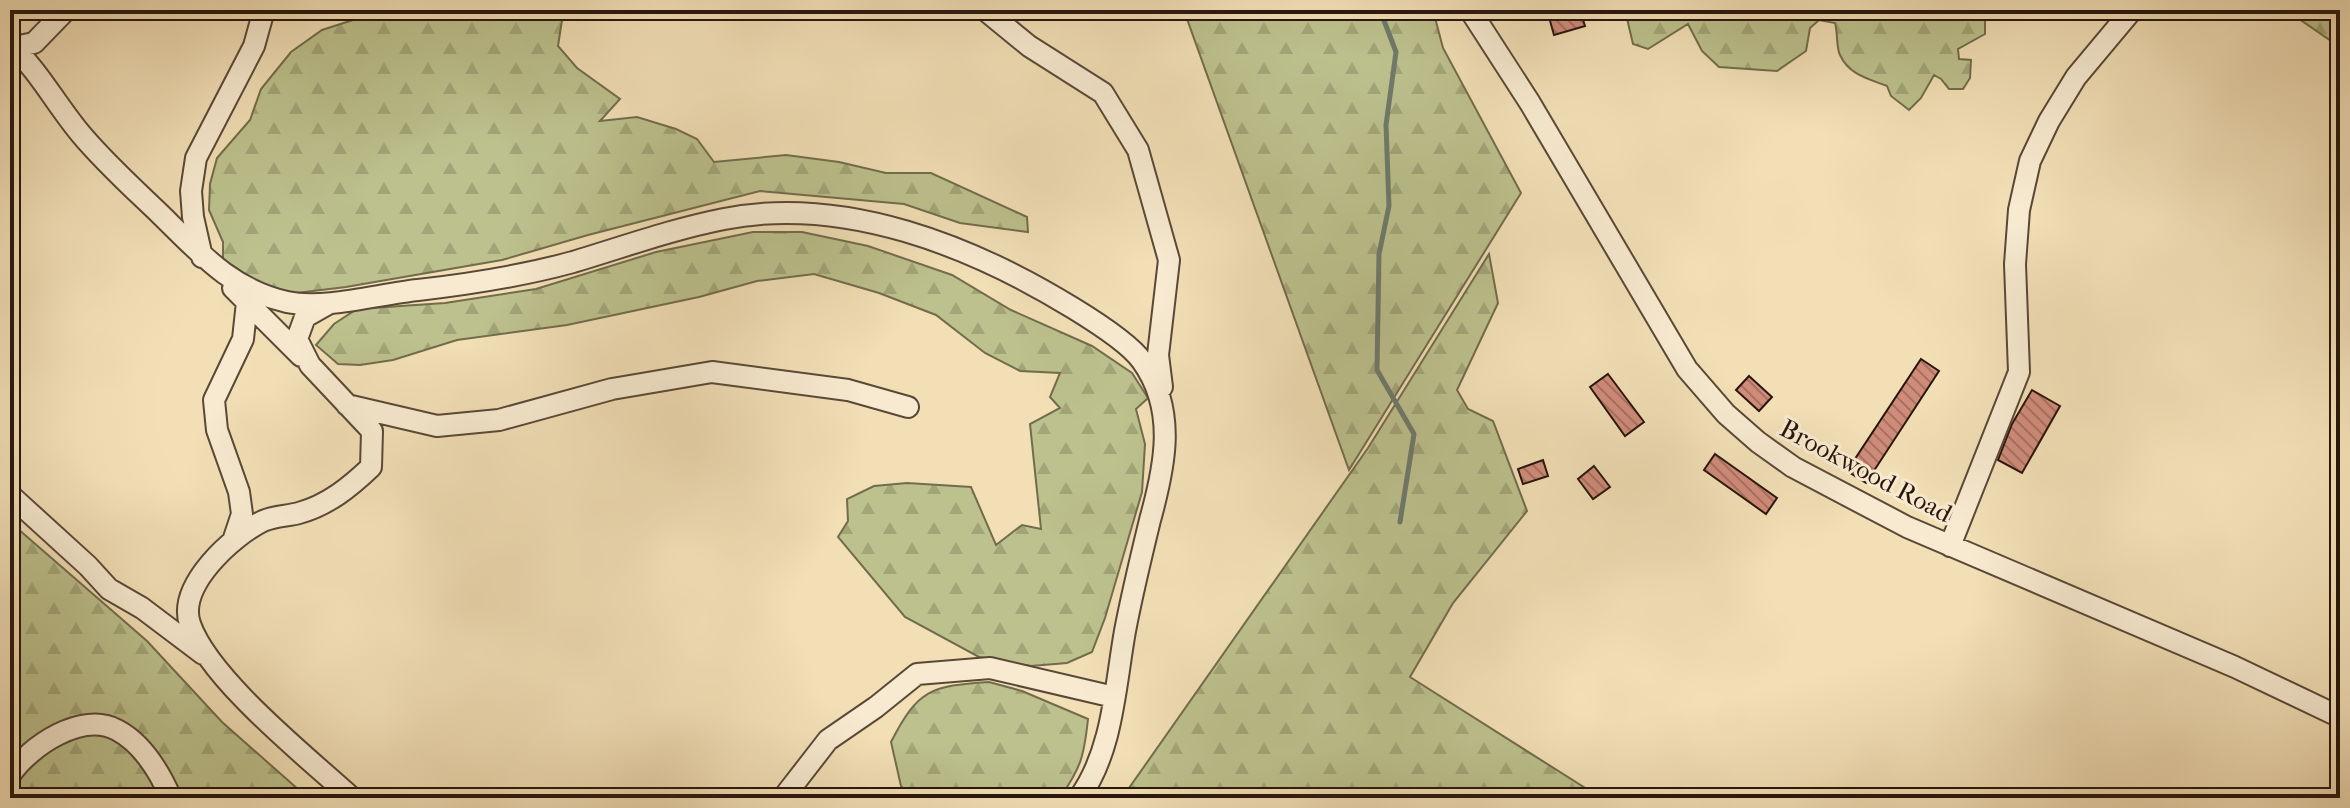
<svg xmlns="http://www.w3.org/2000/svg" width="2350" height="808" font-family="'IM FELL French Canon',serif">
  <style>
    .forest { fill: url(#forest-firs); stroke: #726c4d; stroke-width: 2 }
    .lines { fill: none; stroke-linecap: round; stroke-linejoin: round }
    .stream { stroke: #6e7a6b; stroke-width: 5 }
    .building { fill: url(#building-back-hatch); stroke: #28160d; stroke-width: 2 }
    .minor-casing { stroke: #5a4837; stroke-width: 24 }
    .minor { stroke: #f7ead0; stroke-width: 20 }
    .labels { text-anchor: middle; dominant-baseline: central; stroke-width: 6; stroke-linejoin: round; paint-order: stroke }
    .street-label { font-size: 26px; fill: #28160d; stroke: #f7ead0 }
  </style>
  <defs>
    <pattern id="forest-firs" width="22" height="20" patternUnits="userSpaceOnUse" patternTransform="scale(2)"><rect width="22" height="20" fill="#bcc18d"/><path d="M5 1l3.5 6h-7zM16 11l3.5 6h-7z" fill="#a2a578"/></pattern>
    <pattern id="building-back-hatch" width="6" height="6" patternUnits="userSpaceOnUse" patternTransform="scale(2)"><rect width="6" height="6" fill="#d08c7a"/><path d="M-1 5l2 2M0 0l6 6M5-1l2 2" fill="none" stroke="#a97162"/></pattern>
  </defs>
  <rect width="100%" height="100%" fill="#f2dfb6"/>
  <filter id="stains"><feTurbulence type="fractalNoise" baseFrequency=".0025" numOctaves="4"/><feColorMatrix values="0 0 0 0 .2 0 0 0 0 .09 0 0 0 0 .02 0 0 0 .5 -.17"/></filter>
  <radialGradient id="worn" r=".72"><stop offset=".6" stop-color="#630" stop-opacity="0"/><stop offset="1" stop-color="#630" stop-opacity=".3"/></radialGradient>
  <path class="forest" d="M384,10h169l9,10 -4,26 19,22 43,31 -20,22 37,-4 39,12 21,10 17,23 72,-7 53,7 47,11h45l96,44 1,15 -68,-9 -56,-19 -144,-13 -172,44 -86,25 -156,27 -58,7 -34,-12 -31,-22v-18l-14,-32 1,-26 7,-26 33,-38 11,-31 30,-37 31,-22z
    M1174,10h259l10,38 78,145 -172,277 -162,-451z
    M1625,10h360v24l-27,15 1,10 12,1 -1,18 -7,11h-14l-8,-10 -7,-4 -13,23 -12,12 -18,-14 -4,-10c-18,-7 -38,-11 -47,-31 -4,-8 -2,-22 -5,-32l-16,-3 -9,8 -4,23 -29,20 -58,-4 -17,-16 -14,-27 -40,25 -15,-5z
    M2286,10h54v37z
    M753,232h49l66,14 84,29 59,35 81,36 40,27 16,25 -12,11 9,35 -3,48 -37,126 -13,34 -25,11 -36,3 -52,-9 -74,-40 -67,-80 10,-16 -1,-22 27,-13 33,-3 64,4 25,58 26,-20 19,4 -11,-105 30,-16 -10,-11 10,-24 -40,-2 -35,-18 -49,-38 -57,-22 -65,-19 -57,7 -58,16 -132,28 -110,15 -64,20 -33,5 -22,-1 -22,-19 18,-21 23,-15 88,-6 91,-14 120,-37z
    M1489,254l9,49 -41,87 11,19 25,12 34,90 -74,92 -43,74 191,121h-479l246,-350z
    M10,522l137,119 75,81 86,76h-298z
    M989,682l33,9 66,28c-4,38 -7,48 -28,79h-149l-10,-12 -10,-44c27,-53 40,-56 98,-60z"/>
  <g class="lines">
    <path class="stream" d="M1380,10l16,42 -10,73 3,81 -10,48 -2,116 37,64 -14,88"/>
  </g>
  <path class="building" d="M1547,10h33l5,16 -31,9z
    M1921,359l18,12 -73,112 -19,-12z
    M1608,374l36,48 -19,14 -35,-49z
    M1749,376l23,21 -13,14 -23,-21z
    M2032,390l28,16 -38,67 -24,-13 14,-36z
    M1715,454l62,44 -11,16 -62,-44z
    M1543,460l5,16 -25,8 -5,-15z
    M1594,466l16,21 -17,12 -15,-20z"/>
  <g class="lines">
    <defs>
      <path id="minor" d="M985,10l44,36 74,47 35,57 31,110 -11,95 4,32
        M1470,10l60,93 157,266 39,45 32,28 35,25 114,60 328,140 105,50
        M10,44c28,26 46,60 70,89 25,30 53,55 80,81 40,39 70,75 127,88 38,8 92,-8 131,-12 52,-6 104,-14 155,-28 50,-15 100,-33 151,-43 120,-24 248,27 349,89 18,11 57,36 69,53 35,49 23,105 8,159 -9,37 -18,74 -25,111 -10,56 -12,120 -46,167
        M14,47l20,-4 32,-33
        M202,257l-9,-40 -2,-26 5,-33 58,-112 10,-36
        M233,288l68,68
        M328,304l-23,13 -8,22 13,26 62,66 -1,36c-21,20 -43,38 -72,46 -11,3 -25,3 -36,8 -31,15 -86,65 -73,103 19,55 117,133 162,174
        M347,405l90,21 62,-6 113,-31 100,-17 136,18 60,17
        M10,495l78,71 21,23 33,19 61,46
        M233,541l9,-27 -3,-22 -22,-62 -3,-30 29,-61 4,-37
        M1950,546l69,-174 -4,-108 4,-54 11,-49 19,-40 27,-44 56,-67
        M10,775c20,-29 72,-64 107,-45 25,13 43,43 54,68
        M783,798l45,-58 48,-33 41,-33 73,-6 124,29"/>
    </defs>
    <use href="#minor" class="minor-casing"/>
    <use href="#minor" class="minor"/>
  </g>
  <g class="labels">
    <g class="street-label">
      <text transform="translate(1866 471) rotate(28)">Brookwood Road</text>
    </g>
  </g>
  <rect width="2350" height="808" fill="none" stroke="#f2dfb6" stroke-width="40"/>
  <rect x="12" y="12" width="2326" height="784" fill="none" stroke="#28160d" stroke-width="4"/>
  <rect x="20" y="20" width="2310" height="768" fill="none" stroke="#28160d" stroke-width="2"/>
  <rect width="100%" height="100%" filter="url(#stains)"/>
  <rect width="100%" height="100%" fill="url(#worn)"/>
</svg>
